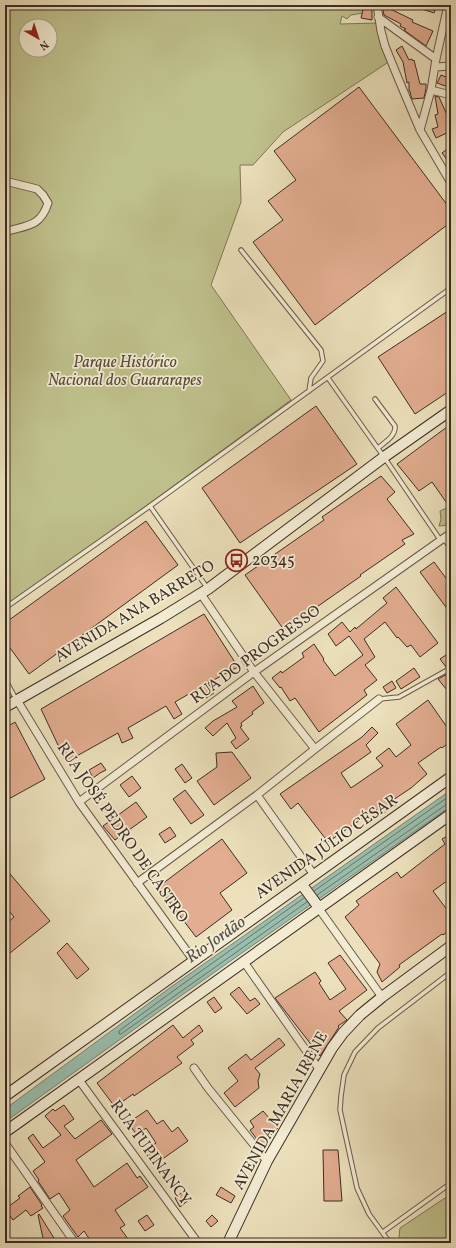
<svg xmlns="http://www.w3.org/2000/svg" width="456" height="1248" font-family="Vollkorn,serif">
  <style>
    .green { fill: #bfc18c; stroke: #7e775a; fill-rule: evenodd }
    .water { fill: #99beae; stroke: #748478 }
    .lines { fill: none; stroke-linecap: round; stroke-linejoin: round }
    .shore { stroke: #6b766a; stroke-width: 1 }
    .building { fill: #e2ad90; stroke: #3d2d27 }
    .lane-casing { stroke: #695a4c; stroke-width: 5.5 }
    .street-casing { stroke: #695a4c; stroke-width: 9 }
    .secondary-casing { stroke: #3d2d27; stroke-width: 12 }
    .lane { stroke: #f3ecd3; stroke-width: 3.5 }
    .street { stroke: #f3ecd3; stroke-width: 7 }
    .secondary { stroke: #f3ecd3; stroke-width: 10 }
    .labels { text-anchor: middle; dominant-baseline: central; stroke-width: 3.5; stroke-linejoin: round; paint-order: stroke }
    .park-label { font-size: 16px; font-style: italic; fill: #574b3b; stroke: #f3ecd3 }
    .poi-label { font-size: 16px; fill: #3d2d27; stroke: #f3ecd3; text-anchor: start }
    .street-label { font-size: 16px; fill: #3d2d27; stroke: #f3ecd3 }
    .water-label { font-size: 17px; font-style: italic; fill: #545149; stroke: #f3ecd3 }
  </style>
  <rect width="100%" height="100%" fill="#ece1bc"/>
  <filter id="stains"><feTurbulence type="fractalNoise" baseFrequency=".005" numOctaves="4"/><feColorMatrix values="0 0 0 0 .2 0 0 0 0 .09 0 0 0 0 .02 0 0 0 .5 -.17"/></filter>
  <radialGradient id="worn" r=".72"><stop offset=".6" stop-color="#630" stop-opacity="0"/><stop offset="1" stop-color="#630" stop-opacity=".3"/></radialGradient>
  <path class="green" d="M5,5h354l3,1 1,7 -12,2 -4,4 -5,-3 -2,8 39,-1 11,38 -107,71 -30,33h-13l1,37 -30,83 80,115 -286,209zM26,26h24v24h-24z
    M451,506v19l-12,1 2,-7 -1,-8z
    M451,1194v49h-48l-4,-6 1,-9z"/>
  <path class="water" d="M451,790v16l-276,194 -170,122v-13l166,-122z"/>
  <g class="lines">
    <path class="shore" d="M314,891l137,-96
      M317,895l130,-91 4,-1
      M304,898l-131,93 -54,40v3h2l186,-132"/>
  </g>
  <path class="building" d="M362,5h10v15l-11,-2 3,-12z
    M382,5l31,15 -1,2 21,9 -7,15 -22,-16 2,-1 -6,-3 1,-2 -17,-9z
    M413,5h24l-3,8 -21,-7z
    M402,46l7,14 3,-1 1,2 1,-1 6,24h6v4l-2,10 -12,1 -1,-3 -1,-5h-1v-9l-2,1 -4,-21 -7,-12z
    M441,75l10,4v9l-14,-5z
    M359,87l92,123v12l-136,103 -62,-83 30,-22 -15,-19 28,-21 -22,-29z
    M435,96l4,1 12,27v7l-15,7 -4,-9 6,-2 -3,-12 3,-1z
    M451,146v19l-9,-12z
    M451,309v81l-36,24 -37,-57z
    M316,406l41,58 -117,79 -38,-55z
    M451,424v85l-19,-27 -13,9 -22,-27z
    M381,476l14,16 -8,7 27,35 -12,6 3,4 -45,31 1,1 -77,54 -39,-55 79,-55 -2,-3z
    M146,521l32,44 -149,109 -24,-33v-18z
    M434,562l17,23v29l-31,-42z
    M396,587l42,56 -18,14 -9,-12 -4,2 -9,-10 -1,1 -12,-16 -21,17 11,18 -10,8 12,15 -13,10 3,5 -48,37 -24,-34 -5,3 -9,-14 -1,1 -8,-10 9,-7 1,2 22,-16 -2,-4 12,-9 10,15 -1,1 12,16 28,-21 -14,-19 -13,10 -8,-12 14,-12 8,10 5,-5 1,2 31,-26 -4,-5z
    M204,614l34,53 -30,16 6,10 -8,5 -7,-10 -24,14 7,12 -8,5 -8,-13 -38,22 5,10 -11,5 -4,-10 -52,29 -25,-53z
    M446,655l5,7v3l-5,2 -6,-8z
    M414,668l6,9 -19,12 -5,-8z
    M451,672v23l-13,-16z
    M392,681l4,7 -9,5 -4,-6z
    M253,686l11,17 -12,9 1,2 -12,9 1,3 -2,1 9,12 -13,10 -5,-7 5,-4 -9,-15 -14,13 -8,-8 8,-7 24,-14 -5,-6z
    M428,700l23,33v8l-9,7 -1,-1 -23,16 9,11 -16,14 -18,12 3,5 -15,10 -5,-6 -48,33 -30,-39 -7,6 -11,-15 82,-57 10,-10 6,6 -12,12 5,7 -30,21 10,15 32,-22 -7,-8 13,-10 7,9 15,-12 -15,-21z
    M15,722l30,57 -40,22v-73z
    M232,752l19,26 -37,27 -17,-24 20,-14 -1,-14z
    M101,763l5,7 -6,3 -7,5 -4,-8z
    M182,764l10,14 -7,5 -10,-14z
    M132,776l9,12 -12,9 -9,-12z
    M185,790l19,25 -13,9 -18,-25z
    M136,802l11,15 -32,23 -12,-14z
    M170,827l6,9 -11,7 -6,-9z
    M451,834v44l-18,13 18,24v14l-8,6 -1,-1 -43,31 1,2 -18,15 -5,-10 3,-8 -35,-47 14,-12 -3,-4 41,-29 4,6 44,-34 -3,-5z
    M222,839l25,34 -27,20 12,17 -36,27 -38,-50z
    M5,868l45,53 -45,36v-32l9,-8 -9,-11z
    M67,943l22,26 -12,10 -20,-26z
    M340,955l27,35 -28,21 8,9 -9,6 1,1 -19,29 -45,-58 40,-26 6,9 -2,2 11,17 16,-11 -18,-26z
    M239,987l11,14 5,-3 5,6 -13,10 -17,-20z
    M214,997l8,11 -7,5 -8,-11z
    M173,1025l10,13 16,-13 4,6 -12,9 3,4 -17,13 5,6 -48,33 -1,-2 -18,13 -18,-24z
    M279,1038l6,7 -30,23 5,6 -2,7 1,7 -24,19 -11,-14 14,-12 -10,-13 18,-14 5,6z
    M64,1105l10,14 -10,7 11,13 26,-19 11,14 -36,26 18,27 33,-24 10,15 3,-2 8,11 -33,23 10,15 -5,3 11,15h-39l-8,-12 -6,6 -15,-21 7,-6 -11,-17 -9,6 -12,-18 1,-1 -6,-9 12,-9 -17,-24 5,-4 10,14 18,-13 -16,-19 8,-7 2,2z
    M147,1110l10,14 6,-4 9,12 6,-5 10,14 -34,24 -10,-14 12,-8 -10,-15 -9,7 -9,-12z
    M263,1111l15,17 -11,11 2,3 -7,4 -12,-16 4,-3 -4,-6z
    M323,1150h15l4,51h-18z
    M30,1187l12,18 -1,1 2,2 -12,8 -5,-6 -13,10 -8,-11 15,-11 -2,-2z
    M221,1187l14,9 -4,7 -15,-8z
    M185,1190l6,8 -11,9 -5,-9z
    M39,1214l18,29h-13l-6,-28z
    M147,1215l7,10 -9,6 -7,-10z
    M212,1215l6,6 -7,6 -5,-6z"/>
  <g class="lines">
    <defs>
      <path id="lane" d="M241,250l80,100 2,11 -12,17 -2,13
        M328,378l56,79 57,84
        M375,399l20,27c1,10 -10,16 -17,22
        M150,506l58,83
        M444,539l7,10
        M5,608l145,-102 301,-218
        M5,679l11,20
        M379,699l20,-2 52,-29
        M383,1232l68,-49
        M390,1243l-21,-29 -12,-26 -17,-78 1,-14 3,-21 11,-23 23,-24 73,-56"/>
      <path id="street" d="M377,5l4,26 4,15 13,32 22,52 31,53
        M378,17l58,42
        M436,67l15,-1
        M431,90l20,5
        M420,130l11,-40 5,-31 12,-54
        M5,181l32,8 6,6 5,8c-8,25 -22,22 -43,29
        M201,594l53,78 61,77
        M17,700l62,102 115,159
        M257,795l57,80
        M79,802l175,-130 197,-139
        M137,883l120,-88 58,-46 64,-50
        M317,906l65,91
        M244,962l75,107
        M194,1068l14,20 59,73
        M79,1080l119,163
        M5,1143l70,100"/>
      <path id="secondary" d="M5,707l156,-89 47,-29 176,-132 67,-47
        M303,886l14,19
        M5,1096l446,-319
        M5,1132l446,-318
        M228,1243l39,-82 65,-113 11,-15 17,-18 22,-18 69,-51"/>
    </defs>
    <use href="#lane" class="lane-casing"/>
    <use href="#street" class="street-casing"/>
    <use href="#secondary" class="secondary-casing"/>
    <use href="#lane" class="lane"/>
    <use href="#street" class="street"/>
    <use href="#secondary" class="secondary"/>
  </g>
  <defs>
    <symbol id="bus-ring" viewBox="-11 -11 22 22"><circle r="9.5" fill="#f3ecd3" stroke="#8f2418" stroke-width="1.5"/><path d="M-5-6H5V4H4V6H2V4H-2V6H-4V4H-5ZM-3.5-4V0h7V-4ZM-3.5 1.2v1.5H-2V1.2ZM2 1.2v1.5H3.5V1.2Z" fill="#8f2418"/></symbol>
  </defs>
  <g fill-rule="evenodd">
    <use href="#bus-ring" x="224" y="548" width="25" height="25"/>
  </g>
  <g class="labels">
    <g class="park-label">
      <text x="125" y="363">Parque Histórico<tspan x="125" dy="18">Nacional dos Guararapes</tspan></text>
    </g>
    <g class="poi-label">
      <text x="252" y="561">20345</text>
    </g>
    <g class="street-label">
      <text transform="translate(135 612) rotate(-31)">AVENIDA ANA BARRETO</text>
      <text transform="translate(256 655) rotate(-36)">RUA DO PROGRESSO</text>
      <text transform="translate(122 833) rotate(55)">RUA JOSÉ PEDRO DE CASTRO</text>
      <text transform="translate(327 847) rotate(-35)">AVENIDA JÚLIO CÉSAR</text>
      <text transform="translate(281 1111) rotate(-61)">AVENIDA MARIA IRENE</text>
      <text transform="translate(150 1153) rotate(54)">RUA TUPINANCY</text>
    </g>
    <g class="water-label">
      <text transform="translate(216 940) rotate(-35)">Rio Jordão</text>
    </g>
  </g>
  <rect width="456" height="1248" fill="none" stroke="#ece1bc" stroke-width="20"/>
  <rect x="6" y="6" width="444" height="1236" fill="none" stroke="#3d2d27" stroke-width="2"/>
  <rect x="10" y="10" width="436" height="1228" fill="none" stroke="#3d2d27"/>
  <g transform="translate(38 38) rotate(141)"><circle r="19" fill="#f3ecd3" stroke="#aaa08e"/>
  <path d="M0-3L7 15L0 10L-7 15Z" fill="#8f2418"/>
  <text y="-6" font-size="11" font-weight="bold" text-anchor="middle" fill="#3d2d27">N</text>
  </g>
  <rect width="100%" height="100%" filter="url(#stains)"/>
  <rect width="100%" height="100%" fill="url(#worn)"/>
</svg>
